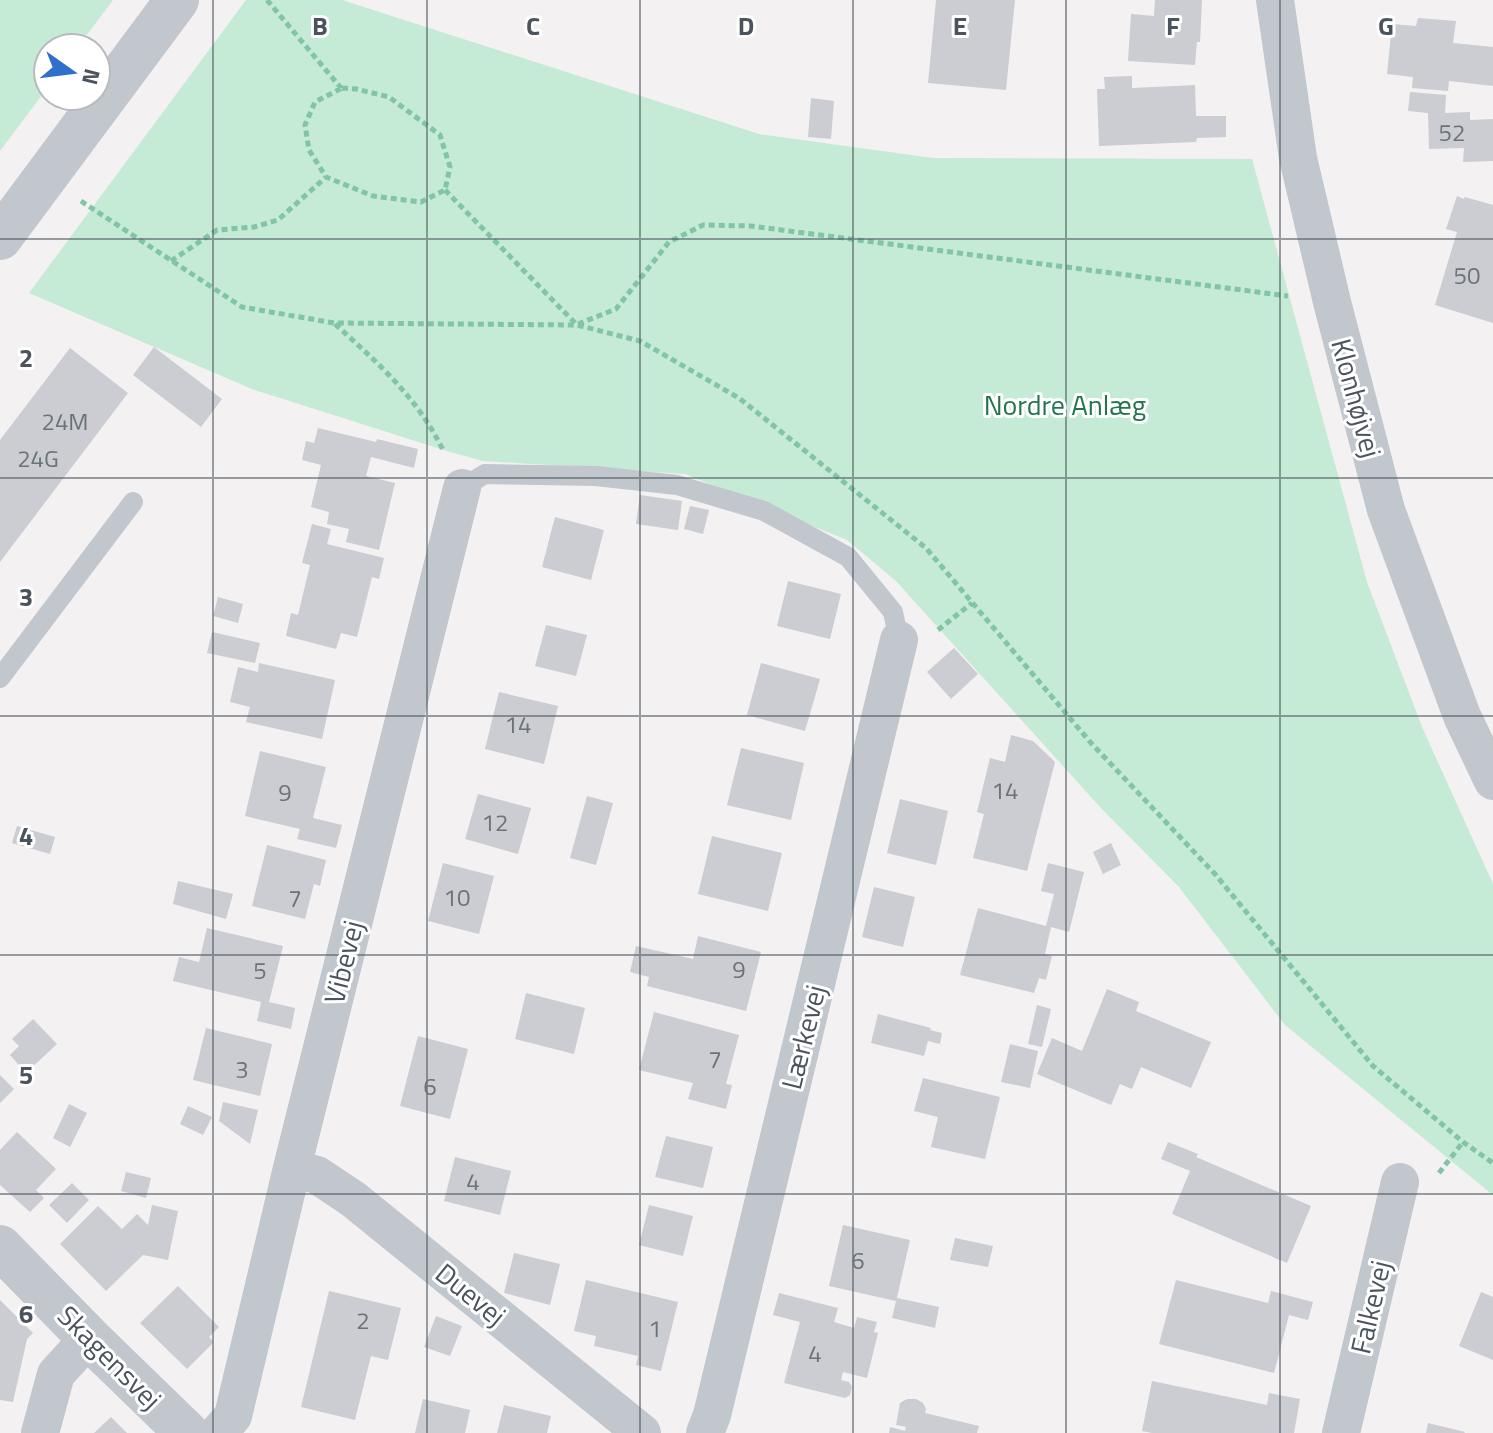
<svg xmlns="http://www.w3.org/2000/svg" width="1493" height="1433" font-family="'Titillium Web',sans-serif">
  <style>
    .green { fill: #c5ead5 }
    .building { fill: #cbcdd2 }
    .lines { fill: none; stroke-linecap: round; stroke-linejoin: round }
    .path { stroke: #81c4a6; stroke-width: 5; stroke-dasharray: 6 4; stroke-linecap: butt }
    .service { stroke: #c1c7cd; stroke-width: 20 }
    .minor { stroke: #c1c7cd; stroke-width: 38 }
    .tertiary { stroke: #c1c7cd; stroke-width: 44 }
    .grid { fill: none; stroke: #4b535c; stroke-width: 2; stroke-opacity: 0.55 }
    .labels { text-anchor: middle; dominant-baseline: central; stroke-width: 6; stroke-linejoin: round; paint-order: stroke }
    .number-label { font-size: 24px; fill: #6b727a }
    .street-label { font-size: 28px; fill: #4b535c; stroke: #fff }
    .park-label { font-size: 28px; fill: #24754f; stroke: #fff }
    .grid-label { font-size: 26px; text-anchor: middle; font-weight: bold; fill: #4b535c; stroke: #fff; stroke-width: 6; stroke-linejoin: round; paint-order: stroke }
  </style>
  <rect width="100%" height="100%" fill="#f3f1f1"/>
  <path class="green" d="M0,0h113l-36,48h-29v39l-48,64z
    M246,0h96l417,134 174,24 319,1 115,423 55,145 71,157v311l-208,-170 -106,-138 -79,-80 -204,-226 -49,-41 -162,-66 -202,-13 -33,-9 -198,-63 -223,-96z"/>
  <path class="building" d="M936,0h79l-9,90 -78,-7z
    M1155,0h47l-2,42h-3l-2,23 -67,-4 3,-47 23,2z
    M1418,18l38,3 -3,22 40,4v39l-44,-5 -1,10 -36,-3 1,-11 -26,-3 5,-50 24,2z
    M1132,76v12l63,-3 1,31h30v21l-29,1 -1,4 -97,4 -2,-57h8l-1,-12z
    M1410,92l36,3 -1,18 25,-1v8l23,-1v42l-30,1 1,-14 -35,1 -1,-36 -20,-2z
    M811,98l23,3 -3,38 -23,-2z
    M1457,196l7,3 1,-2 28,8v118l-58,-18 22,-73 -11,-3z
    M154,347l68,52 -21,28 -68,-52z
    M70,348l58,45 -128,169v-122z
    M318,428l58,14 1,-3 41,10 -4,19 -43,-11 -5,19 29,7 -16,67 -33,-8 3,-13 -22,-5 2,-12 -18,-5 10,-42 -19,-5 4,-19 8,2z
    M640,495l42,6 -4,29 -42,-6z
    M690,506l19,4 -6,24 -19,-5z
    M555,517l49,13 -13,50 -49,-13z
    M312,524l19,5 -4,15 57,14 -5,21 -7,-2 -15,60 -16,-4 -5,16 -50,-13 5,-23 7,2 12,-50 -8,-2z
    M788,581l53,13 -11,45 -53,-13z
    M218,597l25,7 -5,19 -25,-7z
    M546,625l41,10 -11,41 -41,-10z
    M212,632l48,11 -5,20 -48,-10z
    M954,648l24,26 -27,25 -24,-27z
    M259,663l76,17 -13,59 -76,-17 4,-15 -20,-5 8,-35 20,5z
    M761,663l59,16 -15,52 -58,-16z
    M499,692l59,14 -14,58 -59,-15z
    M1011,735l22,6 22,21 -28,109 -54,-13 11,-44 -7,-2 13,-54 15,4z
    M741,748l63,15 -13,57 -64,-15z
    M260,751l66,16 -13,51 29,7 -6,23 -39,-9 3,-10 -55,-13z
    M478,794l53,14 -13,46 -53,-15z
    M587,796l26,7 -17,62 -26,-7z
    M900,799l48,12 -12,54 -49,-12z
    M17,826l38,11 -5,17 -38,-11z
    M712,836l70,17 -14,58 -70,-17z
    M1111,843l10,22 -18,9 -10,-22z
    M267,845l59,15 -6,26 -6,-2 -9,35 -53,-13z
    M443,863l51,13 -15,58 -51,-13z
    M1048,863l36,9 -15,60 -18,-5 -6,27 7,2 -6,24 -7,-2 -5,15 -74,-18 18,-67 68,18 8,-32 -13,-3z
    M178,881l55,13 -7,25 -53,-15z
    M874,887l41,10 -12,50 -41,-10z
    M207,928l76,18 -14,56 26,6 -4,21 -34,-8 4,-19 -88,-21 6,-24 20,5z
    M698,936l63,16 -15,59 -99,-25 2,-9 -19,-5 6,-26 57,13z
    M1107,989l32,13 -3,9 75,31 -20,46 -50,-21 -9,22 -12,-5 -9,21 -74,-31 15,-36 30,13z
    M526,993l59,15 -11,46 -59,-15z
    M1037,1005l14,4 -9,38 -14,-3z
    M654,1012l85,23 -13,49 6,1 -6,24 -38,-10 5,-16 -54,-13z
    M878,1014l53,14 -1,2 12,3 -2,11 -12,-3 -4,15 -53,-13z
    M33,1019l24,25 -31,29 -16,-18 9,-9 -7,-7z
    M206,1028l66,16 -12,52 -67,-16z
    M418,1036l50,13 -18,70 -50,-13z
    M1010,1044l28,7 -8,37 -29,-6z
    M0,1075l14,14 -14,14z
    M923,1078l77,19 -15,62 -54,-12 7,-30 -24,-6z
    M223,1102l35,8 -8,34 -31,-23z
    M69,1104l18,9 -17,34 -17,-9z
    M188,1106l24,11 -9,18 -23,-11z
    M17,1132l39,37 -20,21 8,8 -14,14 -30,-27v-35z
    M666,1136l47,11 -10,41 -48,-11z
    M1168,1142l30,12 -2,3 115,49 -24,57 -115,-49 18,-43 -29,-12z
    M455,1157l56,14 -11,44 -56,-14z
    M126,1172l25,6 -5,20 -25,-7z
    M72,1183l17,17 -22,23 -18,-18z
    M152,1205l26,6 -10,49 -25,-5 -37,36 -46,-47 38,-38 24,23 15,-15 11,11z
    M649,1205l44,11 -10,40 -44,-11z
    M843,1225l67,15 -13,58 42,9 -4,21 -43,-10 4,-17 -67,-15z
    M955,1238l38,8 -5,21 -38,-7z
    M514,1253l46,11 -10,41 -46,-12z
    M586,1280l92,22 -17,69 -25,-6 2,-9 -44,-10 2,-10 -22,-5z
    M1176,1280l92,23 3,-12 42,11 -5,18 -19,-5 -15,58 -115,-29z
    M178,1286l41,41 -10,10 5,5 -27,27 -47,-46z
    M329,1291l72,17 -13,52 -17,-4 -16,64 -54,-13z
    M1481,1292l12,5v63l-34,-14z
    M779,1293l59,15 -4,14 20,6 3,-11 20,5 -3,10 4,1 -11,45 -24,-6 -2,8 8,2 3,5 -2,8 -5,3 -61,-15 16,-61 -27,-7z
    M0,1300l33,33 -6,6 -14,63 -13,-2z
    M436,1316l26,10 -12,30 -26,-9z
    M1152,1381l115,24 2,-12 31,6 -6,34h-142l-10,-2z
    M423,1399l47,11 -5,23h-50z
    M907,1399h9l7,4 3,6 -1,4 54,13 -2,7h-88l1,-6 15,4 1,-4 -10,-2 4,-22z
    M504,1405l47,11 -4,17h-50z
    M111,1417l16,16h-33z
    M1428,1423l37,9 -1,1h-38z"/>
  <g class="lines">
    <path class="path" d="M267,0l74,88
      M342,88l14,1 33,8 51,38 10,32 -5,23 -24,12 -48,-6 -47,-19 -17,-27 -4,-25 10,-23z
      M445,190l131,134
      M81,201l161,106 92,16 243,2 63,16 99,57 187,150 165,195 124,131 158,192 90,76 30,21
      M171,261l46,-31 37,-3 24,-7 48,-43
      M335,324c44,40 83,74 109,128
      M578,324l38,-15 53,-67 34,-17 48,1 537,70
      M938,630l34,-27
      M1439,1173l24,-31"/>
    <path class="service" d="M462,488l23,-14 111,2 81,9 87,26 84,46 45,55 6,28
      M0,678l133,-176"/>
    <path class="minor" d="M1275,0l23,158 34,144 54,208 76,206 31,65
      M292,1168l25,7 36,24 289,234
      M40,1433l16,-59 33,-36
      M218,1433l15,-17 59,-248 170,-680
      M705,1433l7,-18 187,-775
      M1341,1433l59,-251"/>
    <path class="tertiary" d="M0,238l177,-238
      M0,1247l89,91 98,95"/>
  </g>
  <path class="grid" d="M213,0v1433M427,0v1433M640,0v1433M853,0v1433M1066,0v1433M1280,0v1433M0,239h1493M0,478h1493M0,716h1493M0,955h1493M0,1194h1493"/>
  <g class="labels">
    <g class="number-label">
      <text x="1452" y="132">52</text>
      <text x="1467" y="275">50</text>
      <text x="65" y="421">24M</text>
      <text x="38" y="458">24G</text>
      <text x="518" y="724">14</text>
      <text x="1005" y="790">14</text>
      <text x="285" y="792">9</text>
      <text x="495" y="822">12</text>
      <text x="457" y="897">10</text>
      <text x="295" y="898">7</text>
      <text x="739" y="969">9</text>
      <text x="260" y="970">5</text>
      <text x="715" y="1059">7</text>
      <text x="242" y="1069">3</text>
      <text x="430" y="1086">6</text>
      <text x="473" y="1181">4</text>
      <text x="858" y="1260">6</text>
      <text x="363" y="1320">2</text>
      <text x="655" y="1328">1</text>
      <text x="815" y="1353">4</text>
    </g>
    <g class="street-label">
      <text transform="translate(1357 398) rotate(75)">Klonhøjvej</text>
      <text transform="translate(343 962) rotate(-76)">Vibevej</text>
      <text transform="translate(803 1037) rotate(-76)">Lærkevej</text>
      <text transform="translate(471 1294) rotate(39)">Duevej</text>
      <text transform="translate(1370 1307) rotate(-77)">Falkevej</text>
      <text transform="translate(110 1357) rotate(45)">Skagensvej</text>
    </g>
    <g class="park-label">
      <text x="1065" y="404">Nordre Anlæg</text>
    </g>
  </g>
  <g class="grid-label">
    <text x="320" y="35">B</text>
    <text x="533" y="35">C</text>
    <text x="746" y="35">D</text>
    <text x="960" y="35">E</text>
    <text x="1173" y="35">F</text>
    <text x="1386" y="35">G</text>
    <text x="26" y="367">2</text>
    <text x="26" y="606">3</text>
    <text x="26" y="845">4</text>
    <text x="26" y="1084">5</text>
    <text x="26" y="1323">6</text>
  </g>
  <g transform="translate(72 72) rotate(104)"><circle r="38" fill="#ffffff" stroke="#b7babe" stroke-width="2"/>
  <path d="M0-6L14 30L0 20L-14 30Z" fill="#316fcd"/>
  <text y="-12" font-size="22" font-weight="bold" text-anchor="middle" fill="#4b535c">N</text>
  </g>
</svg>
